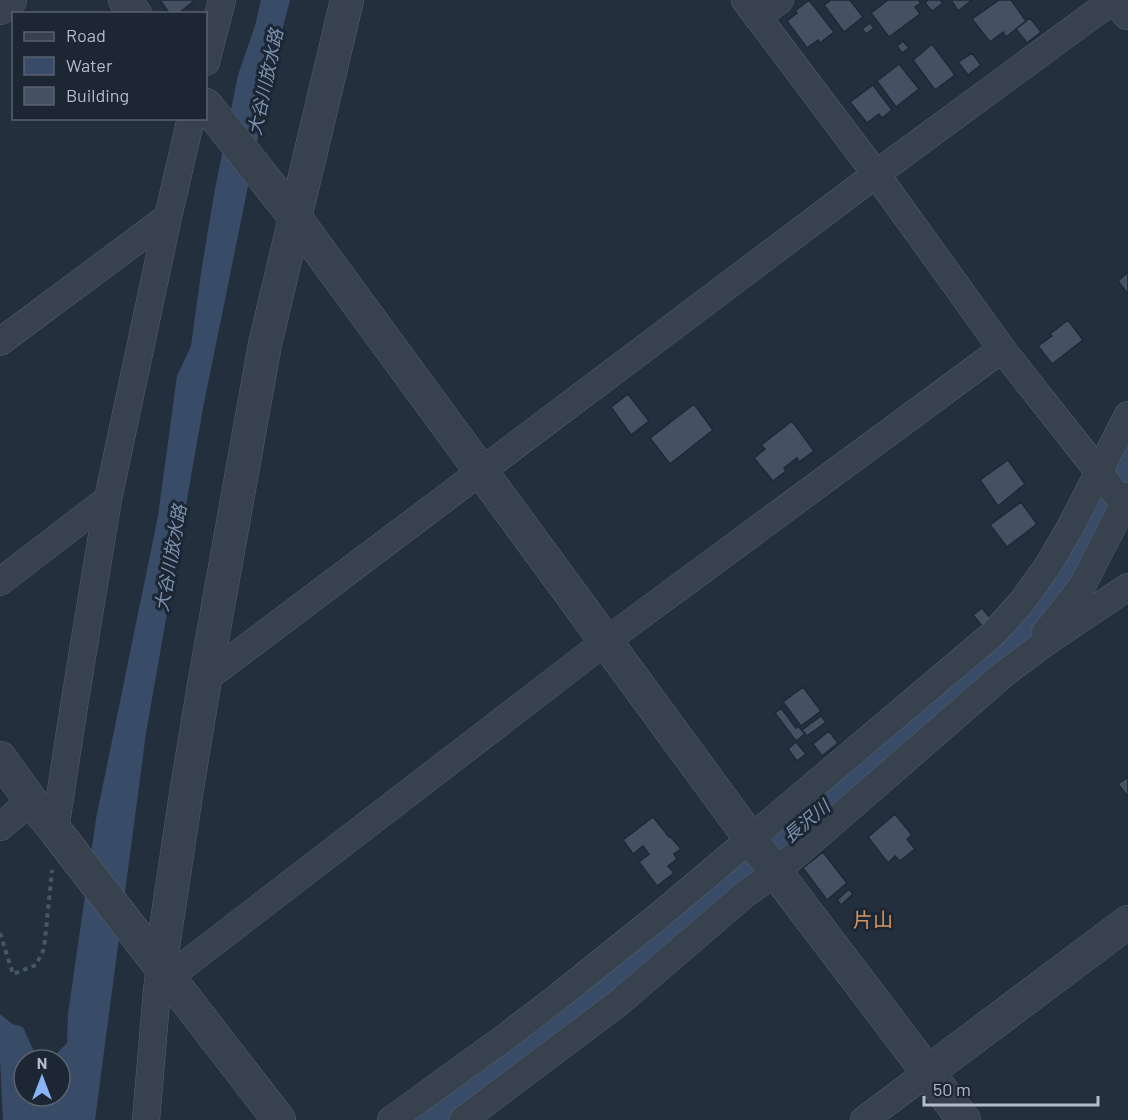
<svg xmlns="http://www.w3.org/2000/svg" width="1128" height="1120" font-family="Barlow,'Noto Sans JP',sans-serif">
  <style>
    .water { fill: #394c67; fill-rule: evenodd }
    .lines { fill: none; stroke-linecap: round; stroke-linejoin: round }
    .river { stroke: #394c67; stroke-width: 42 }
    .building { fill: #455162; stroke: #1f2835; stroke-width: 1.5 }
    .minor-casing { stroke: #565f6c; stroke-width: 28 }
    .tertiary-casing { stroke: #565f6c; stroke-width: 34 }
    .path { stroke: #44595c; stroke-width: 4; stroke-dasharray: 4.5 4.5; stroke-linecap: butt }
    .minor { stroke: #38414e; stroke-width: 27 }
    .tertiary { stroke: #38414e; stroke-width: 33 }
    .labels { text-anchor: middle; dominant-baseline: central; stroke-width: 6; stroke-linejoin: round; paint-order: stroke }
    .water-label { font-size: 18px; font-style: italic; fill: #7c92b1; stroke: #1d2633 }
    .quarter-label { font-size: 20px; fill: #d59563; stroke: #1d2633 }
  </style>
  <rect width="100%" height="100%" fill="#242f3e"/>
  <path class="water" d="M261,0h29l-18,68 -69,340 -57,325 -51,387h-92l-3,-61v-45l12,10 11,3 12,27 19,2 13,-13 1,-29 28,-195 62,-303 19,-140 14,-30 10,-73 14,-84 23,-114 17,-49zM24,1060h36v36h-36z"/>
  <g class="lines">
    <path class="river" d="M425,1120l167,-126 158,-125 218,-184 42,-38 36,-37 30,-42 26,-54 26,-46"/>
  </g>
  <path class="building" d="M160,0h35l-17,14h-8z
    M809,0l25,32 -14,11 -2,-3 -11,8 -20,-27 10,-8 -2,-2z
    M831,0h19l13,17 -19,15 -20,-27z
    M888,0h30l3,3 -6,4 5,7 -31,23 -18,-24z
    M928,0h12l3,3 -11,8 -7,-8z
    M951,0h21l-14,11z
    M999,0h12l15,21 -20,16 -3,-5 -13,10 -18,-23z
    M1030,18l11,14 -14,11 -11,-14z
    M870,23l4,5 -8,6 -4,-5z
    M903,41l6,7 -7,5 -5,-7z
    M932,44l23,31 -20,15 -22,-30z
    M972,53l9,12 -13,10 -10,-13z
    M899,64l20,25 -23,18 -19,-26z
    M873,85l19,25 -10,8 -3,-4 -12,9 -17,-21z
    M1128,272v22l-10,-13z
    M1068,320l15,20 -31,24 -14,-18 14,-10 -2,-2z
    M628,394l21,27 -18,14 -20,-28z
    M694,404l19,26 -43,34 -20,-26z
    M792,421l22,30 -15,11 -2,-4 -13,10 2,3 -13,10 -19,-23 11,-9 -4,-4z
    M1008,460l17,24 -27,22 -18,-26z
    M1021,502l16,22 -30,23 -17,-22z
    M982,608l9,11 -9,7 -9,-11z
    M803,687l18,24 -20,15 -18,-24z
    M781,708l15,20 2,-2 7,8 -9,7 -21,-28z
    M821,716l5,6 -19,14 -5,-6z
    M829,731l9,12 -16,13 -9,-12z
    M796,742l10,12 -9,7 -9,-12z
    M1128,777v20l-10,-13z
    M895,814l17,21 -5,4 8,10 -15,12 -5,-5 -7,7 -20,-26z
    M653,817l16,20 1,-1 11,13 -7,5 3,5 -9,7 6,7 -17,13 -18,-24 10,-8 -6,-8 -10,8 -10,-14z
    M823,852l24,31 -20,17 -24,-32z
    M849,889l4,5 -12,11 -4,-5z"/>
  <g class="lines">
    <defs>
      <path id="minor" d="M745,0l131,174 126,175 126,160
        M757,17l23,-17
        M206,62l16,-62
        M0,342l168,-125
        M0,582l108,-83
        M1045,633l36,-45 47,-92
        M205,679l671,-505 237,-174
        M0,827l31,-26
        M55,830l19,-124 34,-207 60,-282 23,-99
        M169,977l437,-336 396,-292
        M146,1120l11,-130 3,-23
        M391,1120l116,-84 51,-39 101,-81 334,-282 29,-32 27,-38 22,-38 57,-111
        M463,1120l159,-120 122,-105 32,-23 230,-200 40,-30 82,-55
        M864,1120l64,-48"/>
      <path id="tertiary" d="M125,0l10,14
        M1118,0l10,13
        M0,8l10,-8
        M206,105l88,111 456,622 214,282
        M0,758l31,43 24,29 224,290
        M160,967l27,-179 18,-109 60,-335 82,-344
        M928,1072l200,-150"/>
    </defs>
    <use href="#minor" class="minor-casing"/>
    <use href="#tertiary" class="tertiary-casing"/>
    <path class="path" d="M0,933l13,41 23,-9 8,-16 8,-79"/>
    <use href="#minor" class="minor"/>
    <use href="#tertiary" class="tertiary"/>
  </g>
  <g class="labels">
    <g class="water-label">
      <text transform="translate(265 82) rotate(-78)">大谷川放水路</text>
      <text transform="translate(170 558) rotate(-80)">大谷川放水路</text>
      <text transform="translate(806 821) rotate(-40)">長沢川</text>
    </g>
    <g class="quarter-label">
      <text x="873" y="919">片山</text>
    </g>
  </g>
  <rect x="12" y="12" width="195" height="108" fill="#1d2633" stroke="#59626f" stroke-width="1.5"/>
  <rect x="24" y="32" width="30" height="9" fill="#38414e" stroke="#59626f" stroke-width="1.5"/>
  <text x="66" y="42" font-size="18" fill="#b4bcc9">Road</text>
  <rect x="24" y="57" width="30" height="18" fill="#394c67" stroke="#59626f" stroke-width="1.5"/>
  <text x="66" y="72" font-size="18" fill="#b4bcc9">Water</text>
  <rect x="24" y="87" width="30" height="18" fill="#455162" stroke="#59626f" stroke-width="1.5"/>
  <text x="66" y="102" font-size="18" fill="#b4bcc9">Building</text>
  <g transform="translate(42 1078)"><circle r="28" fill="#1d2633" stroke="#59626f" stroke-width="1.5"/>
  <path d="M0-4.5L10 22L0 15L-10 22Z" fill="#8ab4f8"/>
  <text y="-9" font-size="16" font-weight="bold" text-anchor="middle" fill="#b4bcc9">N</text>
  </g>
  <path d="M924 1096v9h174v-9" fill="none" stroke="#b4bcc9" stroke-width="3"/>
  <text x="933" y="1096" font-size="18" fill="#b4bcc9" stroke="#1d2633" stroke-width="4.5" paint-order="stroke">50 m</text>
</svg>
